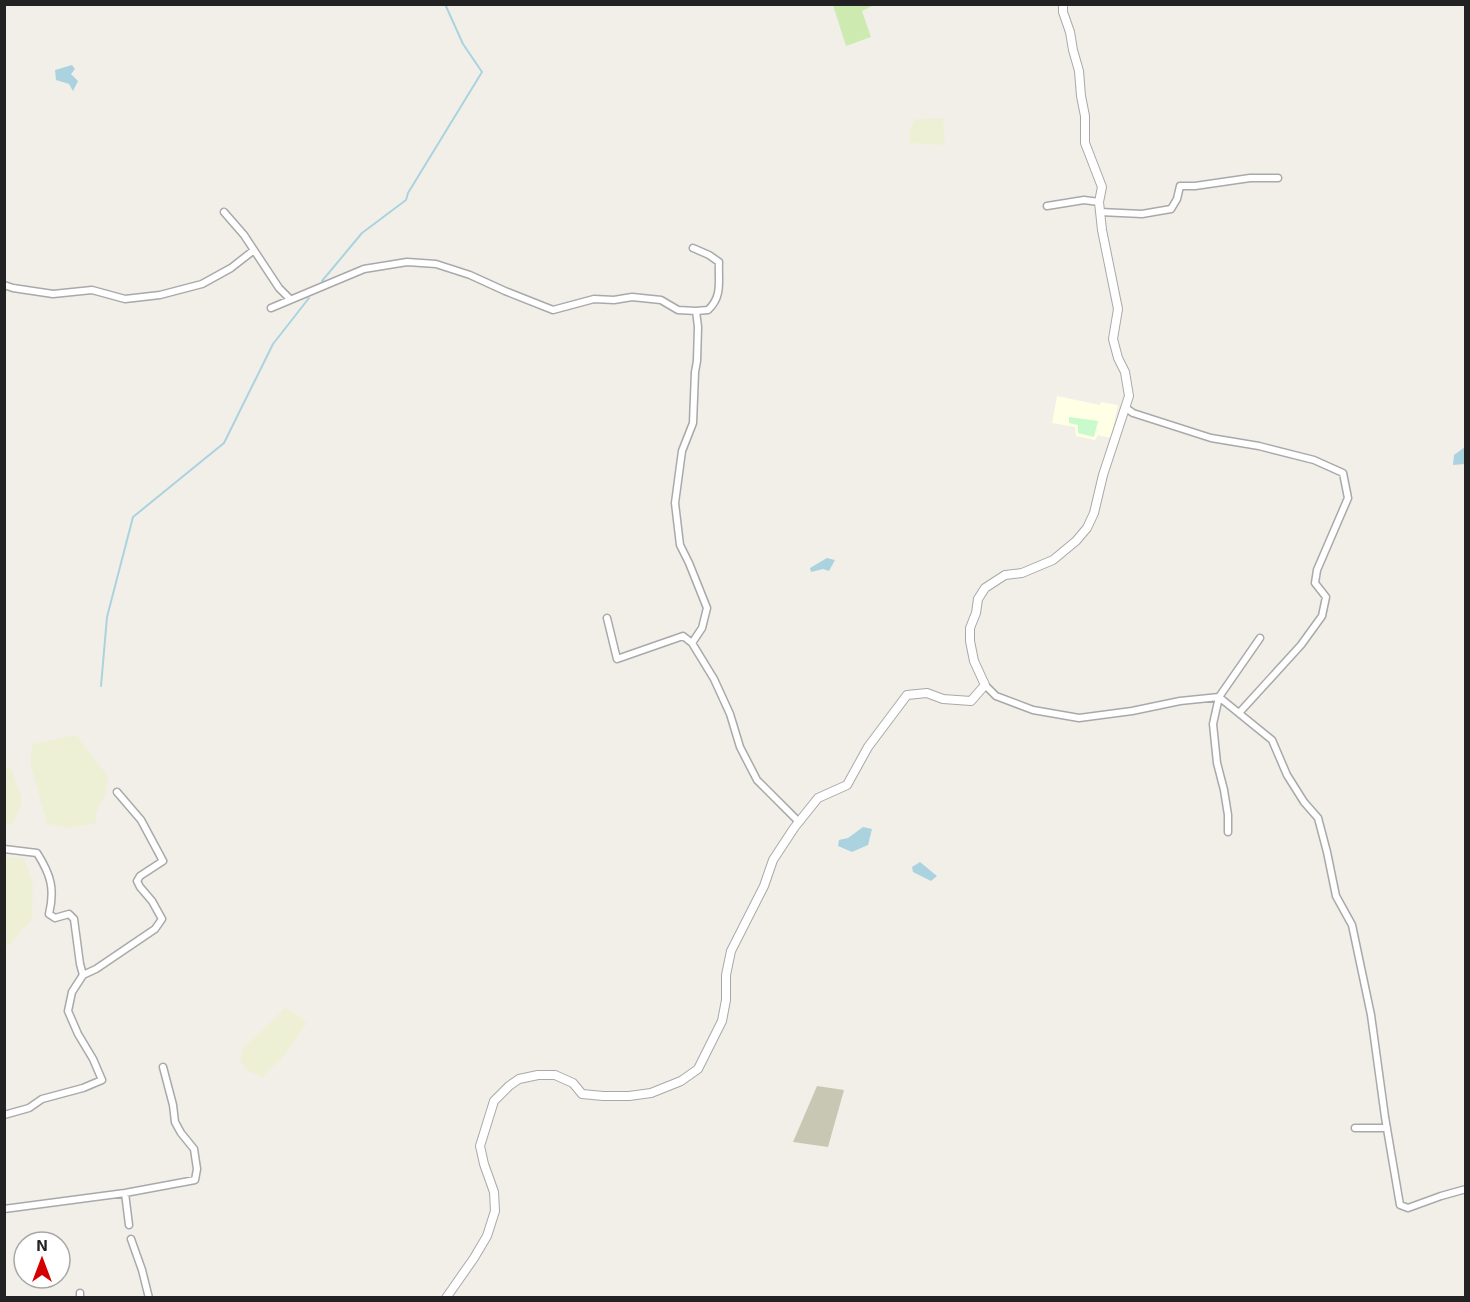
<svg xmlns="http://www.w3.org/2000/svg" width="1470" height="1302" font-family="'Exo 2',sans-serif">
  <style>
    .education { fill: #ffffe5 }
    .construction { fill: #c7c7b4 }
    .farmland { fill: #eef0d5 }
    .grass { fill: #cdebb0 }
    .park { fill: #c8facc }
    .water { fill: #aad3df }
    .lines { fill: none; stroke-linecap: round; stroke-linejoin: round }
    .stream { stroke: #aad3df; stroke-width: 2 }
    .minor-casing { stroke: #a9a9a9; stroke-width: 9 }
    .tertiary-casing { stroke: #a9a9a9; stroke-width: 10 }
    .minor { stroke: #fff; stroke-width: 6 }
    .tertiary { stroke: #fff; stroke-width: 8 }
  </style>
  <rect width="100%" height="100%" fill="#f2efe9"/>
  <path class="education" d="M1057,396l43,9 1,-3 17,3 -7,33 -13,-3 -3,5 -19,-4 -1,-9 -23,-4z"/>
  <path class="construction" d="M817,1086l27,4 -16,57 -35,-5z"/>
  <path class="farmland" d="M943,118l2,27 -36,-2v-13l6,-11z
    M76,735l32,41 -2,17 -10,20v10l-25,5 -24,-4 -17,-61 2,-19z
    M4,767h7l10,28v11l-8,18h-8z
    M5,856l20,3 8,26 -1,34 -23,26 -4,2z
    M285,1008l13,7 9,8 -25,35 -20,20 -15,-8 -7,-9 2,-12z"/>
  <path class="grass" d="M833,5h41l-12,6 9,26 -25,9z"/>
  <path class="park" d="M1069,417l29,4 -4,16 -16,-4v-8l-9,-2z"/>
  <path class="water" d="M72,65l3,4 -4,5 7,7 -5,10 -4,-7 -13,-4 -1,-10z
    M1465,447v17l-12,1 1,-10z
    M827,558l8,2 -6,11 -6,-2 -12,3 -1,-4z
    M863,827l9,2 -4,16 -16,7 -14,-6 1,-6 9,-2z
    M920,862l17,14 -6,5 -18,-9 -1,-5z"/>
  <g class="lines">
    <path class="stream" d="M322,281l40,-48 44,-33 2,-7 74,-121 -19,-28 -18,-40
      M101,686l6,-69 26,-100 91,-74 49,-99 36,-46"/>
    <defs>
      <path id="minor" d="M1047,206l37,-6 15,2
        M224,212l20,23 35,53 11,11
        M1100,212l42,2 29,-5 6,-10 3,-13h15l55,-8h28
        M693,248l16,7 10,7c-1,19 4,34 -11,48l-12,1
        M4,285l9,3 40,6 39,-4 33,9 35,-4 42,-11 29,-16 23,-18
        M271,308l93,-39 43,-7 29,2 34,11 35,16 48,19 41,-11 20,1 18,-3 29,3 17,10 18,1 2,16 -1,34 -2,11 -2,51 -11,28 -7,52 5,42 9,18 18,45 -5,20 -10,15 22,36 16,35 10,33 17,33 42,42
        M1126,408l7,5 78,25 48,8 55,14 29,13 5,25 -31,72 -2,13 11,14 -4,19 -21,29 -62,68
        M607,618l10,41 66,-23 9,7
        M985,685l11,11 37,14 46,8 53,-7 48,-10 39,-4 41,-59
        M1228,832v-17l-4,-25 -7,-27 -4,-39 6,-27 53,43 15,35 17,27 14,16 9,34 9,44 16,29 19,90 14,102 15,88 8,3 33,-12 25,-7
        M4,849l33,4c14,22 18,36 12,61l6,4 14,-4 5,5 6,45 3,11
        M4,1115l25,-7 13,-9 41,-11 19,-8 -9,-21 -15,-25 -10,-23 4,-19 11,-17 13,-6 59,-40 7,-10 -10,-18 -12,-14 -3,-6 3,-5 23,-15 -22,-41 -24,-28
        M1355,1128h32
        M125,1193l4,32
        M4,1209l121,-16 70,-13 2,-11 -3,-20 -13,-16 -6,-11 -2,-17 -10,-38
        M131,1239l11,31 7,28
        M80,1298v-5"/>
      <path id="tertiary" d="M446,1298l28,-40 13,-22 8,-25 -1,-19 -10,-28 -4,-18 14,-45 15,-15 10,-7 19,-4h17l18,8 9,11 21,2h26l22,-3 30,-12 17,-12 24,-48 4,-21v-25l5,-24 33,-65 9,-26 21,-32 24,-30 29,-13 21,-38 39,-52 20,-2 16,6 28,2 14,-16 -11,-24 -4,-20v-13l6,-15 2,-14 7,-11 20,-13 17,-2 31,-13 23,-19 11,-13 7,-15 9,-38 26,-79 -4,-24 -7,-14 -5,-19 5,-30 -16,-79 -3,-28 3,-15 -17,-44v-27l-4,-20 -2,-25 -6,-21 -3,-18 -7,-20v-8"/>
    </defs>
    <use href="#minor" class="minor-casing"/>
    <use href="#tertiary" class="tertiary-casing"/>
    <use href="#minor" class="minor"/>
    <use href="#tertiary" class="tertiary"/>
  </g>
  <rect width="1470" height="1302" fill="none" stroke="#222222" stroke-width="12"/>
  <g transform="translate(42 1260)"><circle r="28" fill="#ffffff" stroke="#a7a7a7" stroke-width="1.5"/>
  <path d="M0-4.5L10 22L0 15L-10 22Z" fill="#d40000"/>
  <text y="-9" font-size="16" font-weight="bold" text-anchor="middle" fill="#222222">N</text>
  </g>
</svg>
